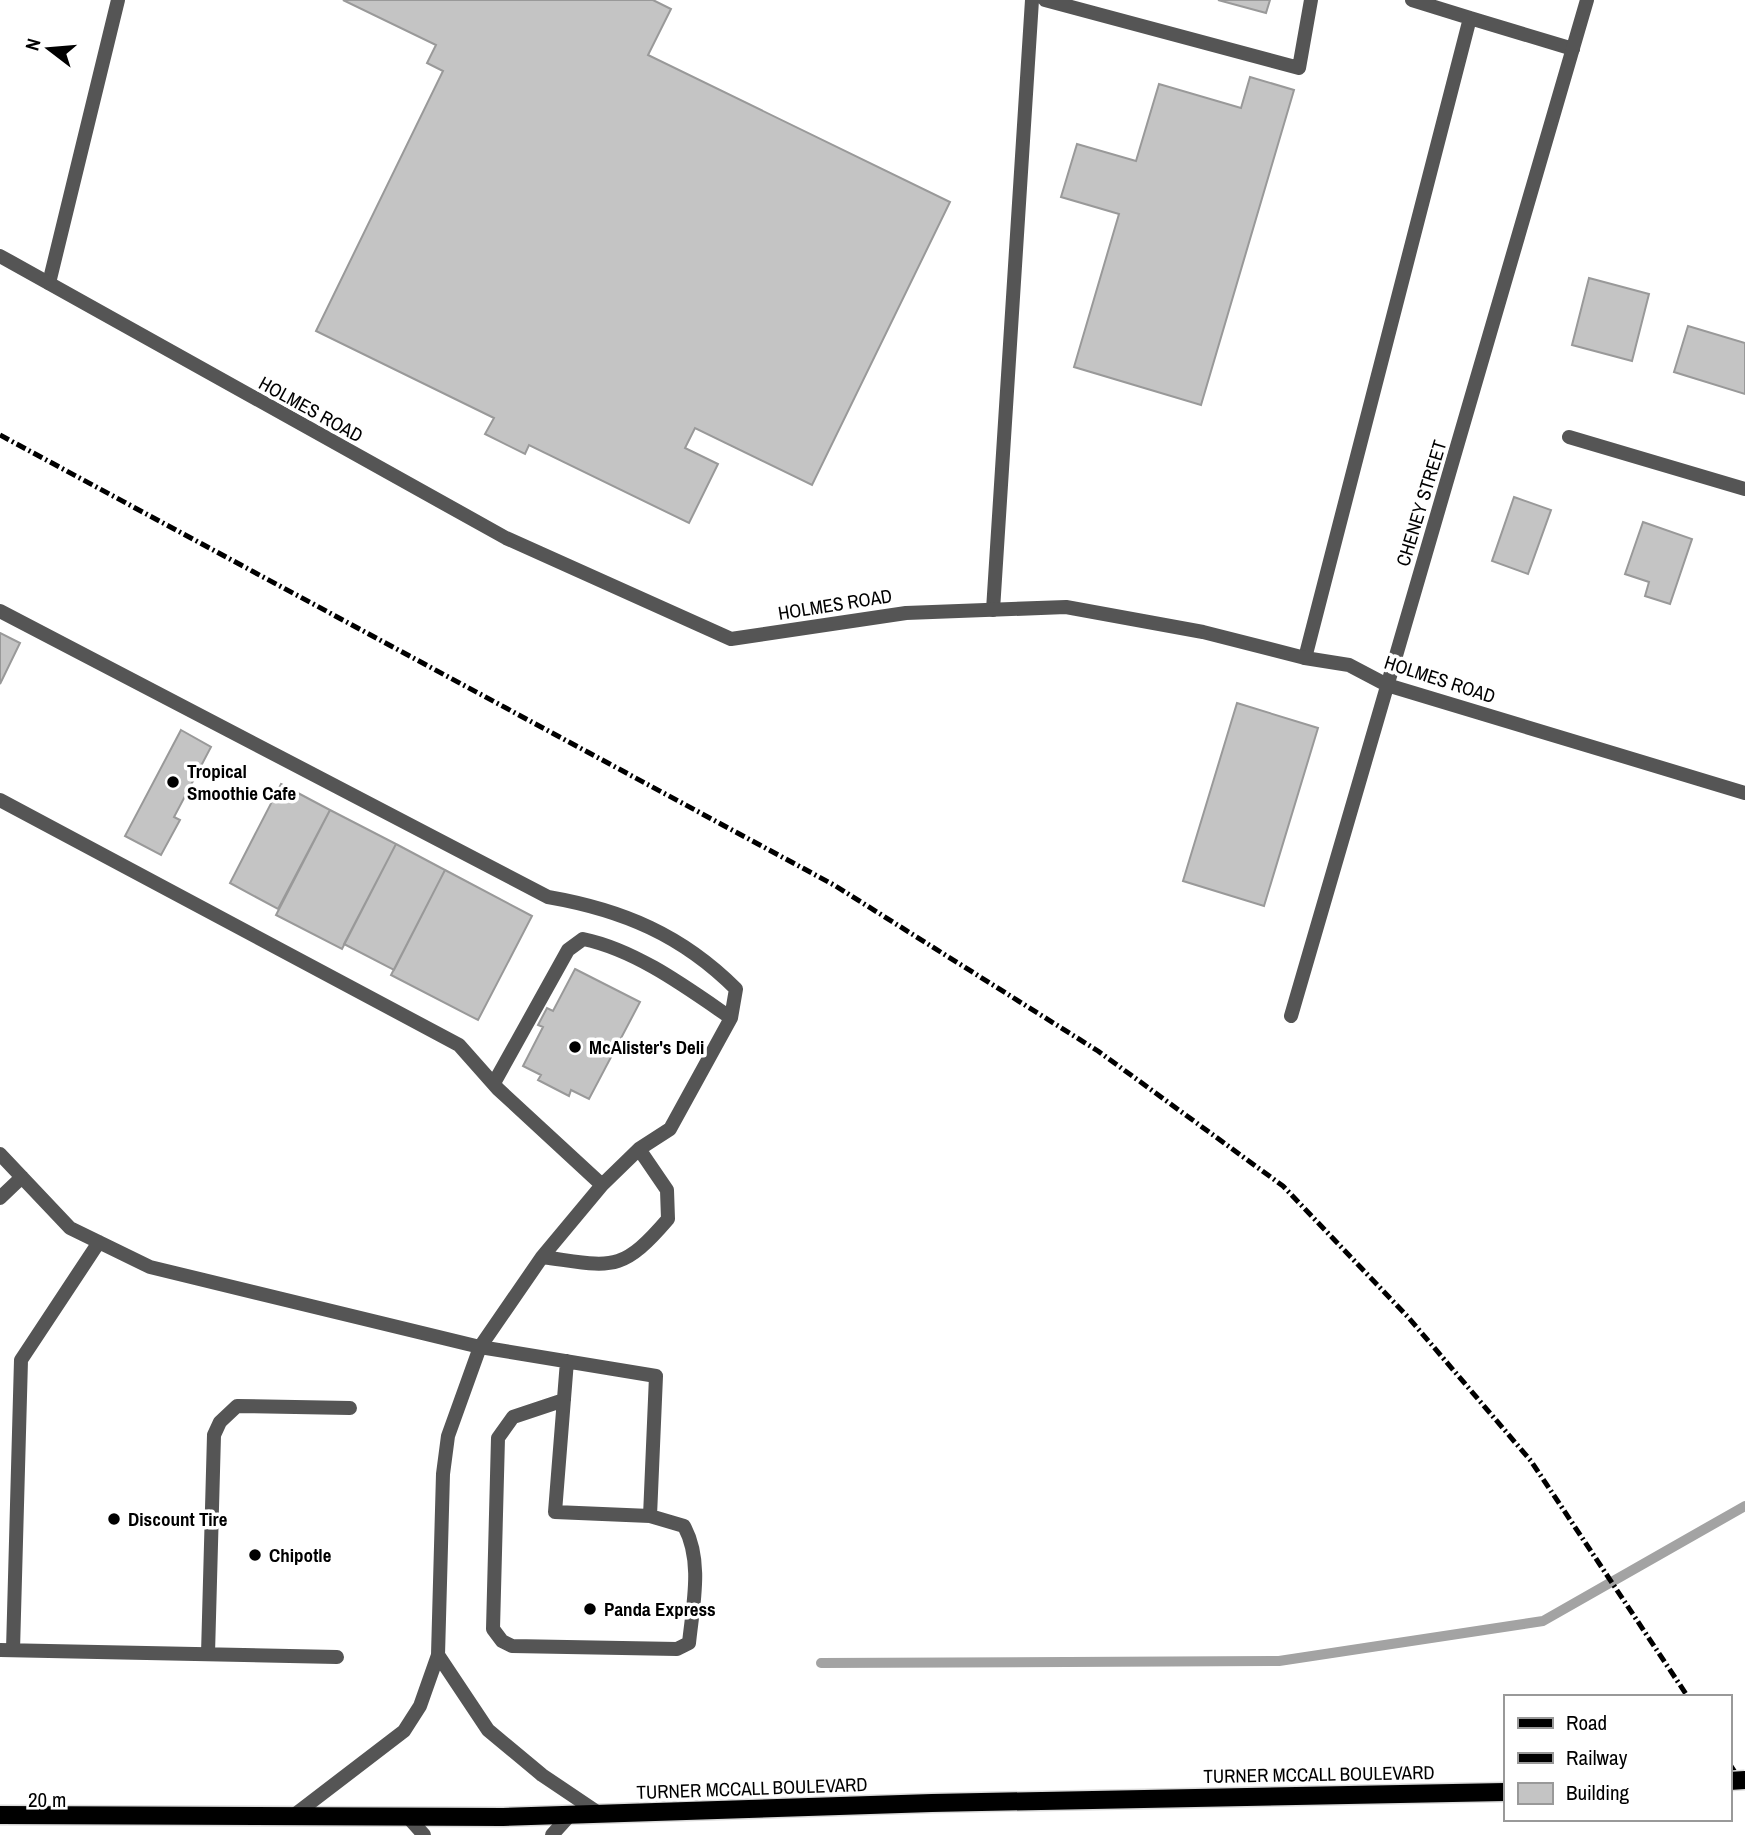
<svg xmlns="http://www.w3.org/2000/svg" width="1745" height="1835" font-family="'Archivo Narrow',sans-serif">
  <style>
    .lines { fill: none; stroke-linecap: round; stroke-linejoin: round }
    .stream { stroke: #a3a3a3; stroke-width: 10 }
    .building { fill: #c4c4c4; stroke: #999; stroke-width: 2 }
    .primary-casing { stroke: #dbdbdb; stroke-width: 21 }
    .lane { stroke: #555; stroke-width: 14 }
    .street { stroke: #555; stroke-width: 14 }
    .primary { stroke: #000; stroke-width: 18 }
    .rail { stroke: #000; stroke-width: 5; stroke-dasharray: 10 3.5 2 3.5; stroke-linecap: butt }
    .primary-bridge-casing { stroke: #dbdbdb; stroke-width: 21; stroke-linecap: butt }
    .primary-bridge { stroke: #000; stroke-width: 18 }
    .poi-dot { fill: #000; stroke: #fff; stroke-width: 2.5 }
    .labels { text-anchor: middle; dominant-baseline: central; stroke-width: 7; stroke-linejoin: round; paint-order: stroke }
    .street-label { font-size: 19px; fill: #000; stroke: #fff }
    .poi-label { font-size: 19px; font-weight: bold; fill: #000; stroke: #fff; text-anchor: start }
  </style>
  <rect width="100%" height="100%" fill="#fff"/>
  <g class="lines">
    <path class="stream" d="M821,1663l458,-2 264,-40 202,-115"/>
  </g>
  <path class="building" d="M343,0h310l18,9 -23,46 302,147 -138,283 -117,-57 -10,20 33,16 -29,59 -160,-78 -4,9 -40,-20 9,-16 -178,-87 127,-260 -16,-8 9,-18z
    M1218,0h52l-4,13z
    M1250,77l44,13 -93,315 -127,-38 45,-153 -58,-17 16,-53 59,17 23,-77 82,24z
    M1589,278l60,16 -17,67 -60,-16z
    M1688,326l57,17v51l-71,-22z
    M1514,497l37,13 -23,64 -36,-13z
    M1643,522l49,17 -22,65 -25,-8 4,-14 -24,-8z
    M0,633l20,10 -20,41z
    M1237,703l81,25 -54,178 -81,-25z
    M181,730l30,17 -37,70 6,3 -19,35 -36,-19z
    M281,784l49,26 -52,99 -48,-26z
    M330,810l66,34 -54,105 -66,-34z
    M396,844l49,26 -51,100 -50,-26z
    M445,870l87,46 -54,104 -87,-45z
    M575,969l65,33 -51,97 -18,-9 -2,6 -31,-16 3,-5 -18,-9 20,-39 -5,-2 9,-17 6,3z"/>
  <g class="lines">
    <defs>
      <path id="primary" d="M0,1815l503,2 429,-14 573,-11"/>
    </defs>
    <use href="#primary" class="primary-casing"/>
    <path class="lane" d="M1045,0l254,68 12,-68
      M1470,18l103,31
      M49,283l69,-283
      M993,610l39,-610
      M0,611l548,286c75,13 134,38 188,92l-5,29 -61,111 -31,20 -37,36 -60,72 -62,90 -32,89 -5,38 -5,181 -18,51 -16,25 -111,85
      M1305,658l165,-640 -58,-18
      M0,800l459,245 39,44 104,96
      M494,1083l74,-133 15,-11c53,11 103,48 148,79
      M0,1154l70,74 80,39 330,80 176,29 -6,140 -95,-4 12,-151
      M0,1198l22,-21
      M542,1257c69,9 78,18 126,-38l-1,-29 -28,-41
      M564,1400l-51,17 -15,21 -5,191 9,12 10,5 165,3 12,-6c4,-39 14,-82 -5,-117l-34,-10
      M0,1650l337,7
      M13,1650l8,-290 78,-118
      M208,1654l6,-219 6,-13 17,-16 113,2
      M438,1655l50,75 54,45 58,39
      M408,1817l16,18
      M552,1835l17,-19"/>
    <path class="street" d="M0,256l506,282 225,101 175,-26 160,-6 137,25 102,26 44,7 38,20 358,108
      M1569,437l176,52
      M1291,1016l296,-1016"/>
    <use href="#primary" class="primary"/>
    <path class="rail" d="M0,435l834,450 264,166 185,135 125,131 123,144 157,236
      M1729,1763l16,25"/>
    <defs>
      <path id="primary-bridge" d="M1729,1781l16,-1"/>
    </defs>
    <use href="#primary-bridge" class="primary-bridge-casing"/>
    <use href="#primary-bridge" class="primary-bridge"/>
  </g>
  <g class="poi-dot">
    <circle cx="173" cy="782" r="7"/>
    <circle cx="575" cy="1047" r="7"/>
    <circle cx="114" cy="1519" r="7"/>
    <circle cx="255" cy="1555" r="7"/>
    <circle cx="590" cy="1609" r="7"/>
  </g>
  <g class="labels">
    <g class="street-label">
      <text transform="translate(311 409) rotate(29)">HOLMES ROAD</text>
      <text transform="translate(1421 503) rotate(-73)">CHENEY STREET</text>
      <text transform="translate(835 604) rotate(-9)">HOLMES ROAD</text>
      <text transform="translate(1440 679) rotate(18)">HOLMES ROAD</text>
      <text transform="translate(1319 1774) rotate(-1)">TURNER MCCALL BOULEVARD</text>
      <text transform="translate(752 1788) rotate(-2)">TURNER MCCALL BOULEVARD</text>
    </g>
    <g class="poi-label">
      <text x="187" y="771">Tropical<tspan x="187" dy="22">Smoothie Cafe</tspan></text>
      <text x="589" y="1047">McAlister's Deli</text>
      <text x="128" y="1519">Discount Tire</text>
      <text x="269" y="1555">Chipotle</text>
      <text x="604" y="1609">Panda Express</text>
    </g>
  </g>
  <rect x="1504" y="1695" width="228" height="126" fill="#ffffff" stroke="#999999" stroke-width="2"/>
  <rect x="1518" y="1718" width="35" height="10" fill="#000000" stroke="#999999" stroke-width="2"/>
  <text x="1566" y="1730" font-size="21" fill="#000000">Road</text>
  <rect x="1518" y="1753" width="35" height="10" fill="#000000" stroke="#999999" stroke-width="2"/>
  <text x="1566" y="1765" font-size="21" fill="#000000">Railway</text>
  <rect x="1518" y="1783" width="35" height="21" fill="#c4c4c4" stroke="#999999" stroke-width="2"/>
  <text x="1566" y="1800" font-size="21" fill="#000000">Building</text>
  <g transform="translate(49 49) rotate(286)" stroke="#ffffff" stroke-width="5" paint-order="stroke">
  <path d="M0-5L12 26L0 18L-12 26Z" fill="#000000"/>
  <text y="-10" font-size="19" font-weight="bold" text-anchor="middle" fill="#000000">N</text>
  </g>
  <path d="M18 1807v10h103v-10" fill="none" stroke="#000000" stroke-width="3.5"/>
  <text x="28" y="1807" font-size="21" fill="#000000" stroke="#ffffff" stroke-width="5" paint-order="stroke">20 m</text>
</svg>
